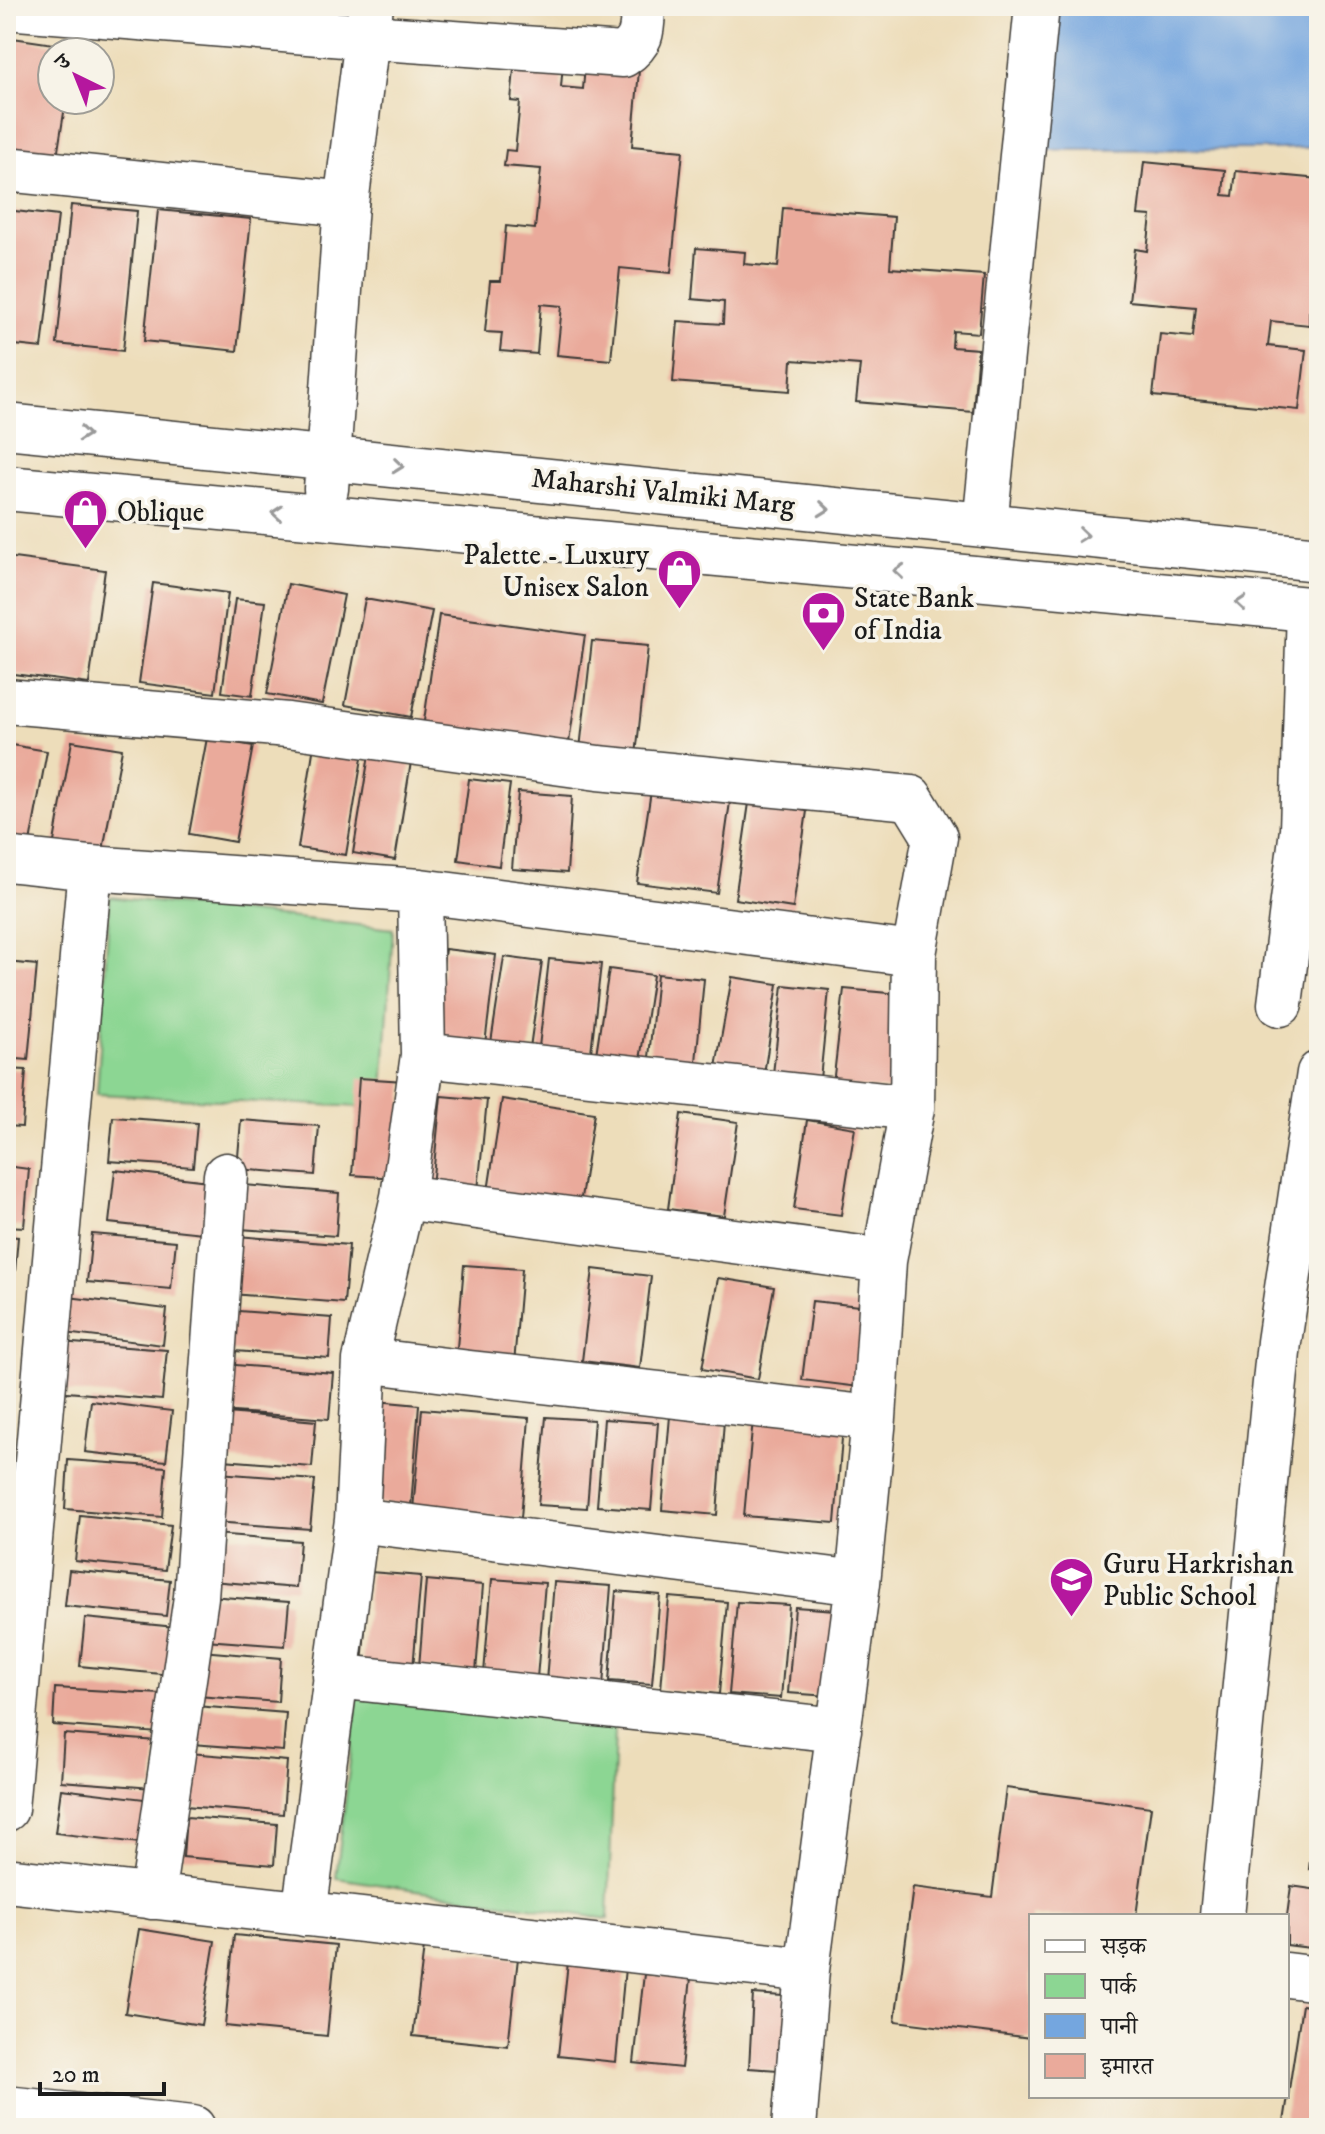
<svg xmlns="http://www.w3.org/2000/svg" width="1325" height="2134" font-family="'IM FELL DW Pica','Noto Serif Devanagari',serif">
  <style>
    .green { fill: #8cd693; stroke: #547958; stroke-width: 2 }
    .water { fill: #74a6df; stroke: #48617e; stroke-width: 2 }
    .building { fill: #eaaa9b }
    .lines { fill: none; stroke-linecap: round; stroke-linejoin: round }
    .minor-casing { stroke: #3b3934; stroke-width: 47 }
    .tertiary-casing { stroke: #3b3934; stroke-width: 47 }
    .minor { stroke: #fff; stroke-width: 44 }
    .tertiary { stroke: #fff; stroke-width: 44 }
    .oneway { stroke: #999 }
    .labels { text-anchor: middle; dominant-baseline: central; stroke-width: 7; stroke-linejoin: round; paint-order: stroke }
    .street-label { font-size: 28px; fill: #1c1c1c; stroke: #f7f3e8 }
    .poi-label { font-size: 28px; fill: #1c1c1c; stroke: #f7f3e8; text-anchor: start }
  </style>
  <rect width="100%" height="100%" fill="#f7f3e8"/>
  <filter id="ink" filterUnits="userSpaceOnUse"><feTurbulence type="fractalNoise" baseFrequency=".0125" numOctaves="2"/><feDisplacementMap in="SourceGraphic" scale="16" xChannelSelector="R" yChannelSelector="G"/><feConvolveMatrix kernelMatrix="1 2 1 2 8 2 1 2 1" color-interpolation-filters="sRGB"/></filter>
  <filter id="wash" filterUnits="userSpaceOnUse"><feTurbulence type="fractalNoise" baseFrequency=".006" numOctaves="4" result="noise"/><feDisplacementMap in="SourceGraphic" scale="32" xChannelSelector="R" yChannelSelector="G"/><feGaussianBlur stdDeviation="1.8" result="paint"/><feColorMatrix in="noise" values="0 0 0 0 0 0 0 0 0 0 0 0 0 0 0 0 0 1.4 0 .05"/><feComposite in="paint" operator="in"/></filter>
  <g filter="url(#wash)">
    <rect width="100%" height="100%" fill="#edddba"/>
    <path class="green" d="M110,897l283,32 -11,179 -285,-14z
      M359,1686l257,17 -8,216 -272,-41z"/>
    <path class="water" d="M1052,6h267v141l-38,2 -241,1z"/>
    <g id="blocks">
      <path class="building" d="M6,37l68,10 -1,5h-21v48h14l-10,63 -50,-8z
        M516,48l48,4 -3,35 22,2 3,-34 54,5 -8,86 51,5 -12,122 -51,-5 -9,92 -54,-5 5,-49 -21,-2 -4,50 -37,-3 2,-18 -17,-1 5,-51h11l5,-55 29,3 6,-60 -37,-3 2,-16 9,1 5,-49 -9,-1z
        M1144,162l81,8 -2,25 10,1 3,-25 83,8v134l-10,-1v13l-38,-4 -3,25 38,4 -7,60 -146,-14 7,-62 33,3 3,-30 -67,-6 6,-52 12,2 4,-35 -13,-1z
        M71,205l66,6 -14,140 -66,-7z
        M783,208l111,9 -4,51 94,7 -5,58 -26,-2 -1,16 26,2 -5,63 -117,-10 4,-37 -68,-5 -2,31 -117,-9 5,-61 45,3 1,-22 -32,-3 4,-51 49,4 -1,12 34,3z
        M6,210l52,6 -16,132 -36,-4z
        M158,210l93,9 -14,132 -93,-10z
        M6,557l99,13 -16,114 -83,-11z
        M153,583l75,10 -13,100 -76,-10z
        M288,584l56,11 -22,109 -55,-10z
        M235,599l30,3 -13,94 -30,-4z
        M365,599l67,12 -21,106 -66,-12z
        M439,615l146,20 -17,114 -145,-21z
        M592,641l56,5 -12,109 -56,-6z
        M207,738l46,8 -18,96 -46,-8z
        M72,741l50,8 -19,101 -49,-8z
        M6,744l41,7 -18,97 -23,-4z
        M314,745l49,7 -17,103 -48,-7z
        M369,755l42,7 -16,98 -42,-7z
        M469,779l41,5 -11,82 -41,-6z
        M651,791l79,11 -13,91 -80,-10z
        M518,792l54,4 -5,77 -55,-4z
        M749,803l58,8 -14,97 -58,-9z
        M445,949l51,6 -12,97 -51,-5z
        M504,957l38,5 -13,93 -39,-6z
        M549,959l52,5 -11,97 -52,-5z
        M6,962l31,3 -9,95 -22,-2z
        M609,969l44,6 -14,92 -44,-6z
        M657,974l47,5 -9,93 -47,-4z
        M732,977l46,7 -14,90 -48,-7z
        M783,985l46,5 -9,89 -47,-5z
        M844,989l55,5 -10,96 -56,-6z
        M6,1069l20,1 -4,57 -16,-1z
        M359,1078l45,3 -8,97 -44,-3z
        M441,1096l46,4 -9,90 -46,-4z
        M502,1099l92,14 -15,98 -92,-13z
        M681,1114l57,8 -14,94 -56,-7z
        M113,1117l84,6 -4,44 -84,-6z
        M241,1120l78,6 -4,49 -78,-6z
        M807,1120l48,8 -14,87 -47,-6z
        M6,1166l23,3 -5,58 -18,-1z
        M115,1170l93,11 -6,52 -93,-10z
        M244,1185l95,8 -3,43 -96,-7z
        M92,1234l84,7 -5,48 -84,-7z
        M6,1236l12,1 -5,57 -7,-1z
        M237,1236l112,9 -5,58 -112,-9z
        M464,1265l58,4 -8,95 -58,-4z
        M593,1269l58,7 -11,92 -58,-7z
        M718,1278l56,9 -16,92 -56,-10z
        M68,1297l99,12 -4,36 -99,-12z
        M812,1301l57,6 -10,80 -57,-7z
        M225,1310l107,8 -3,40 -107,-8z
        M59,1342l108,8 -5,50 -107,-9z
        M224,1364l109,9 -4,46 -109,-8z
        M91,1401l81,10 -6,50 -81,-9z
        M376,1401l43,4 -8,101 -43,-4z
        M422,1409l107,9 -8,100 -108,-8z
        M227,1413l89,8 -4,46 -89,-7z
        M670,1416l54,5 -7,94 -55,-5z
        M546,1417l48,3 -7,88 -49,-3z
        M604,1419l54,4 -7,87 -54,-4z
        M753,1419l90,7 -8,97 -91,-7z
        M68,1460l98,7 -4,50 -97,-8z
        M218,1473l97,7 -5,49 -96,-7z
        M80,1515l91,10 -6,45 -90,-9z
        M215,1534l85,7 -4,47 -85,-7z
        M69,1570l101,10 -4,36 -101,-10z
        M370,1572l51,4 -8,92 -51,-4z
        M492,1579l53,4 -8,95 -53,-5z
        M426,1580l57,5 -7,87 -57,-5z
        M554,1582l57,4 -8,100 -57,-5z
        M616,1591l44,4 -8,89 -43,-3z
        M196,1595l93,7 -4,44 -93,-7z
        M669,1597l58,5 -8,92 -58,-5z
        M737,1602l52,3 -8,93 -52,-4z
        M795,1607l54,4 -7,86 -54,-4z
        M85,1618l90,9 -4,48 -91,-9z
        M201,1651l80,7 -3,44 -81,-6z
        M55,1688l106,6 -2,39 -106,-8z
        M195,1706l91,7 -3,38 -91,-7z
        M64,1734l93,7 -4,47 -92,-7z
        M189,1753l98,8 -4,53 -98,-8z
        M1006,1788l145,19 -15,109h-105v122l-136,-17 18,-134 79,10z
        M61,1789l92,11 -6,44 -92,-11z
        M1316,1810h3v60l-10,-1z
        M186,1817l91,7 -3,41 -91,-8z
        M1291,1886l28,4v59l-32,-4v-29z
        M139,1929l76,12 -14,84 -76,-12z
        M234,1935l102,10 -9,91 -102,-10z
        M424,1947l94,11 -10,88 -95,-10z
        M568,1962l57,6 -9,94 -58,-6z
        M644,1974l47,4 -10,90 -47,-5z
        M753,1994l45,3 -5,74 -44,-3z
        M1302,2005l17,3v119l-35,-5z"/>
    </g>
  </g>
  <g filter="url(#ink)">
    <use href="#blocks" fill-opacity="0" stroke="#3b3934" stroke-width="2"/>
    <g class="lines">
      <defs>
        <path id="minor" d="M6,7l362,30 255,18c21,-14 19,-26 20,-49
          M6,169l340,35
          M985,525l52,-519
          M6,701l282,24 310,43 313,30 24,39 -21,117 -2,154 -28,153 -10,157 -16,165 -51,387 -13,158
          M6,859l84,9 330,23 494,63
          M1280,1004l22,-174 7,-221
          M423,1055l489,53
          M403,1197l481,64
          M365,1360l105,13 404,45
          M357,1520l501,63
          M335,1676l504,54
          M6,1809l84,-941
          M6,1880l801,90
          M152,1897l44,-300 30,-422
          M304,1914l53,-394 8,-160 38,-163 20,-142 -3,-164
          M1222,1916l57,-574 40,-269
          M1287,1975l32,4
          M6,2108l187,20"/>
        <path id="tertiary" d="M6,426l1313,133
          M6,488l1313,122
          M326,489l20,-285 25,-198"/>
      </defs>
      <use href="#minor" class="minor-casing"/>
      <use href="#tertiary" class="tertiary-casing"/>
      <use href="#minor" class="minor"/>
      <use href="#tertiary" class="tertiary"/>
    </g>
    <defs><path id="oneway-chevron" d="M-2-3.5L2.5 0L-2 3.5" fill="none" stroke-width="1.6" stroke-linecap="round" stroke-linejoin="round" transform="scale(2)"/></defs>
    <g class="oneway">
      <use href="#oneway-chevron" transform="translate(84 434) rotate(6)"/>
      <use href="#oneway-chevron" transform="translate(398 466) rotate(6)"/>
      <use href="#oneway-chevron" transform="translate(824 509) rotate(6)"/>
      <use href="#oneway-chevron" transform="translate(277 513) rotate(-175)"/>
      <use href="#oneway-chevron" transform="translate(1083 535) rotate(6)"/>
      <use href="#oneway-chevron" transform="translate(899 571) rotate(-175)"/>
      <use href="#oneway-chevron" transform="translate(1241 603) rotate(-175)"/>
    </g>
  </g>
  <defs>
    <symbol id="shop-pin" viewBox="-11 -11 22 30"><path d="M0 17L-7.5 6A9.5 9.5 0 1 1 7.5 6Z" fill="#b5179e" stroke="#f7f3e8"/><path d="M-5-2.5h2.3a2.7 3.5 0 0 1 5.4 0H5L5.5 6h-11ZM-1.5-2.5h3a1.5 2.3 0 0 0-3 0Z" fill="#fff"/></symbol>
    <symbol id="bank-pin" viewBox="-11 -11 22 30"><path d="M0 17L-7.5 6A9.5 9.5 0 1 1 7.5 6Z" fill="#b5179e" stroke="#f7f3e8"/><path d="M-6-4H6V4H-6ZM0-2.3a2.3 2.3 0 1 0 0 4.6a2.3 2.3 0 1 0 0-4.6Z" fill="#fff"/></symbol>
    <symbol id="school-pin" viewBox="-11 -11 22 30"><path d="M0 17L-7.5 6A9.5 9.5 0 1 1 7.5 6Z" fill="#b5179e" stroke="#f7f3e8"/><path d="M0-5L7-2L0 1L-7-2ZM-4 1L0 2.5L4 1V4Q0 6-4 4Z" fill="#fff"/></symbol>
  </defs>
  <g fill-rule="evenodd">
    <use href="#shop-pin" x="60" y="486" width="51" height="69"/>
    <use href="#shop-pin" x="654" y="546" width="51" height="69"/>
    <use href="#bank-pin" x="798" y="588" width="51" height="69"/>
    <use href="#school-pin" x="1046" y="1554" width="51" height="69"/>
  </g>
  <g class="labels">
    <g class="street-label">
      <text transform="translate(663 492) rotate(6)">Maharshi Valmiki Marg</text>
    </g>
    <g class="poi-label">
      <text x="117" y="512">Oblique</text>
      <text x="649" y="555" text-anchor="end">Palette - Luxury<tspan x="649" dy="32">Unisex Salon</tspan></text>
      <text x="854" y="598">State Bank<tspan x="854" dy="32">of India</tspan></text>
      <text x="1103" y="1564">Guru Harkrishan<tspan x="1103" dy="32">Public School</tspan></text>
    </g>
  </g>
  <rect width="1325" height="2134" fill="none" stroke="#f7f3e8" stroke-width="32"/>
  <rect x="1029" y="1914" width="260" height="184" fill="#f7f3e8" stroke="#9f9d96" stroke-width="2"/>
  <rect x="1045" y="1940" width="40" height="12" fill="#ffffff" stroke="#9f9d96" stroke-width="2"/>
  <text x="1101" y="1954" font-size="24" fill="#1c1c1c">सड़क</text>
  <rect x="1045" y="1974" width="40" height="24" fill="#8cd693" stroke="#9f9d96" stroke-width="2"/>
  <text x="1101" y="1994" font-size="24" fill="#1c1c1c">पार्क</text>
  <rect x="1045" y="2014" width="40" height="24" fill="#74a6df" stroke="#9f9d96" stroke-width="2"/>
  <text x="1101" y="2034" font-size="24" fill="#1c1c1c">पानी</text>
  <rect x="1045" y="2054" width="40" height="24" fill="#eaaa9b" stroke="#9f9d96" stroke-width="2"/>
  <text x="1101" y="2074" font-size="24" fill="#1c1c1c">इमारत</text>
  <g transform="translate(76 76) rotate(317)"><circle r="38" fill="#f7f3e8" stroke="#9f9d96" stroke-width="2"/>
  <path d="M0-6L14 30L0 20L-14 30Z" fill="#b5179e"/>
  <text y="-12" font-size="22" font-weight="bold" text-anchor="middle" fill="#1c1c1c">उ</text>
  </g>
  <path d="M40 2082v12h124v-12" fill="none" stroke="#1c1c1c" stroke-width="4"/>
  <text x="52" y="2082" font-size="24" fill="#1c1c1c" stroke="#f7f3e8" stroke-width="6" paint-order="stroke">20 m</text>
</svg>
